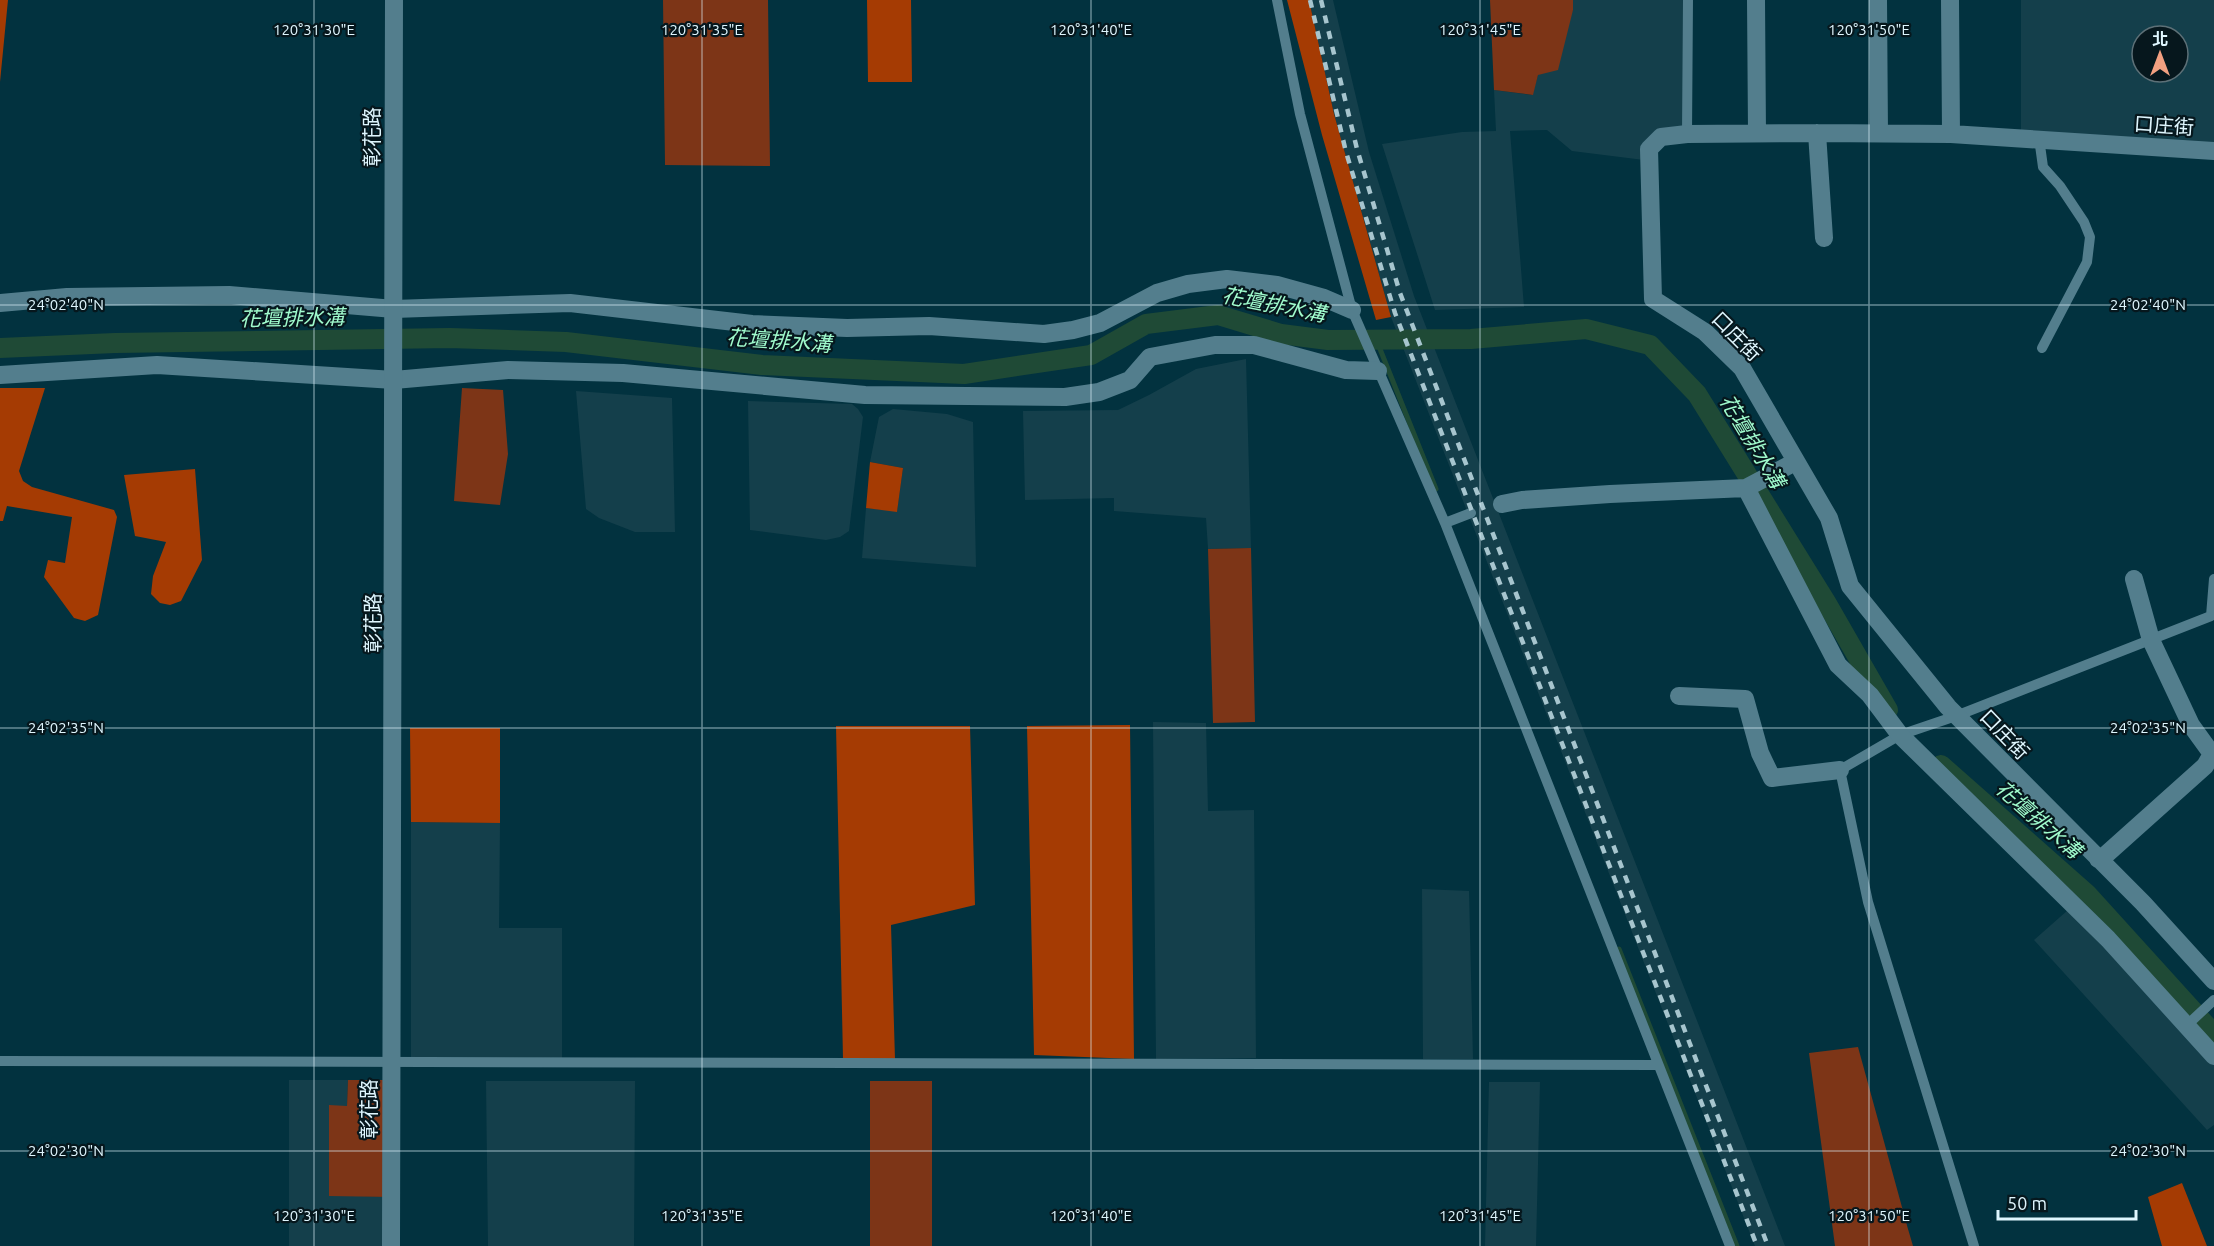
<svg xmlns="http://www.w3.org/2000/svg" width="2214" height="1246" font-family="Ubuntu,'Noto Sans TC',sans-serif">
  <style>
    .built { fill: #143f4b; fill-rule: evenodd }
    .green { fill: #7d3517 }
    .forest { fill: #a53b03 }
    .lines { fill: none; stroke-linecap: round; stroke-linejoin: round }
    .stream { stroke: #1f4a36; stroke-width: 5 }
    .canal { stroke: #1f4a36; stroke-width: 20 }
    .lane { stroke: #537e8d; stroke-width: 10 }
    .street { stroke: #537e8d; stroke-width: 18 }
    .secondary { stroke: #537e8d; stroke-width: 18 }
    .rail { stroke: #a7c5ce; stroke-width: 4.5; stroke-dasharray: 8 8; stroke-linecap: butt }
    .ticks { fill: none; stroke: #dff6fe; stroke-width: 1.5; stroke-opacity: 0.45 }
    .labels { text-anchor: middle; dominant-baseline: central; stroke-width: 4.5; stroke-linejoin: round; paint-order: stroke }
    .street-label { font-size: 20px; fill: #dff6fe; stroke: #06171d }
    .water-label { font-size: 21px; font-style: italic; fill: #a0fbcd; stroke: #06171d }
    .ticks-label { font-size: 15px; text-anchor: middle; fill: #dff6fe; stroke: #06171d; stroke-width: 4.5; stroke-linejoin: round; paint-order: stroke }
  </style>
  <rect width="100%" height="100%" fill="#02323f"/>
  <path class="built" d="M1309,0h24l36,152 45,144 371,950h-30l-364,-929 -57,-203z
    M1573,0h116l1,130 -35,2 -11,28 -72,-9 -25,-21 -37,1 14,176 -89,3 -53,-166 80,-12 34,-1 -2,-41 38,5 6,-20 35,-65z
    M2021,0h193v148l-193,-16zM2142,36h36v36h-36z
    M1246,359l5,189 -43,1 -2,-31 -92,-7v-13l-89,2 -2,-89 95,-1 31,-15 47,-26z
    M576,391l96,7 3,134h-40l-36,-14 -13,-9z
    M748,401l104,3 6,5 5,8 -14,114 -9,6 -14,3 -76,-10z
    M893,409l54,5 26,8 3,145 -114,-9 4,-50 31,3 6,-43 -33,-6 9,-45z
    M1153,722l53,1 2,88 46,-1 2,248 -100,1z
    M411,822l89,1 -1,105h63v131l-151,-2z
    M1422,889l47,2 4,168h-50z
    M2068,910l146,151v64l-7,5 -173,-190z
    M289,1080h59l-1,26h-18v89l61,2v49h-101z
    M486,1081h149l-1,165h-146z
    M1489,1082h51l-4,164h-51z"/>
  <path class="green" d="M663,0h105l2,166 -105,-1z
    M1490,0h83v10l-15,60 -20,5 -5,20 -39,-5z
    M462,388l41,2 5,64 -8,51 -46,-4z
    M1251,548l4,174 -42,1 -5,-174z
    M1858,1047l50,182 5,17h-78l-26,-193z
    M348,1080h37l5,117 -61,-1v-91l18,1z
    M870,1081h62v165h-62z"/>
  <path class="forest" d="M0,0h8l-8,82z
    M867,0h44l1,82h-44z
    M1287,0h22l25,114 57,203 -15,3 -54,-185z
    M0,388h45l-26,83 4,10 9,6 82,23 3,7 -19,98 -13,6 -11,-3 -30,-41 4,-17 17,3 7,-46 -65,-11 -4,15h-3z
    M870,462l33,6 -6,44 -31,-4z
    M195,469l7,91 -21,41 -11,4 -10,-2 -9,-9 2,-18 13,-34 -31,-6 -11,-61z
    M1130,725l4,334 -100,-4 -7,-329z
    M836,726h134l5,179 -84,20 4,134h-52z
    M500,728v95l-89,-1 -1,-94z
    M2182,1183l25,63h-45l-14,-49z"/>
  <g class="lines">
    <path class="stream" d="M1376,339l60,150
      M1619,949l118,297"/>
    <path class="canal" d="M0,348l115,-5 335,-5 116,4 196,23 202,9 127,-19 55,-31 72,-9 63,19 47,6 143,-1 115,-10 64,16 47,49 129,208 62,108
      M1941,765l146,129 127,140"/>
    <path class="lane" d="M1277,0l23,114 52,196 93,213 285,723
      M1687,134l1,-134
      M2039,138l4,29 17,19 24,36 6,15 -3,25 -45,86
      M1445,523l26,-10
      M2186,1026l28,-26
      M0,1061l1658,4
      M1974,1246l-106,-344 -28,-132 60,-35 56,-19 255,-100 3,-37"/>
    <path class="street" d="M1756,0l1,133
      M1878,0l1,133
      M1950,0l1,134
      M1817,133l7,105
      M2214,151l-263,-17 -134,-1 -130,1 -26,3 -12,12 4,150 52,33 37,36 87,150 21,68 98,121 195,196 71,78
      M0,303l67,-6 162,-2 165,14 176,-6 182,21 95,4 82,-2 115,8 29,-4 27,-7 57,-30 31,-9 39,-5 50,6 47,13 28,12
      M0,375l157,-10 237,15 114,-10 115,3 242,22 200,2 34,-5 31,-12 20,-23 65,-12h39l92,25 32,1
      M1746,488l92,177 32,30 30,40 208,204 106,117
      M1502,504l20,-4 88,-6 136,-6 49,-26
      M1679,696l66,3 15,54 12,25 68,-8
      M2098,859l2,1 105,-94 7,-12 -21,-29 -40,-85 -17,-61"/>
    <path class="secondary" d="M391,1246l3,-1246"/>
    <path class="rail" d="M1310,0l36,152 49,161 362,933
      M1321,0l36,149 43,144 368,953"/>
  </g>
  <path class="ticks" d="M314,0v1246M702,0v1246M1091,0v1246M1480,0v1246M1869,0v1246M0,305h2214M0,728h2214M0,1151h2214"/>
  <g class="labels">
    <g class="street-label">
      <text transform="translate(2164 125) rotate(4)">口庄街</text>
      <text transform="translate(371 137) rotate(-90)">彰花路</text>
      <text transform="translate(1737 336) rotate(45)">口庄街</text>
      <text transform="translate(372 623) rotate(-90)">彰花路</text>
      <text transform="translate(2005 734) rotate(46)">口庄街</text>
      <text transform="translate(368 1109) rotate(-90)">彰花路</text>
    </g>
    <g class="water-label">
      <text transform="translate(1274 304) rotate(11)">花壇排水溝</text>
      <text transform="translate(292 317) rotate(-1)">花壇排水溝</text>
      <text transform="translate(779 340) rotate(4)">花壇排水溝</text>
      <text transform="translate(1753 441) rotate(59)">花壇排水溝</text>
      <text transform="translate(2039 819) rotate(41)">花壇排水溝</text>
    </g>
  </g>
  <g class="ticks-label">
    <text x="314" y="35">120°31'30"E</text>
    <text x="702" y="35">120°31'35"E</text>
    <text x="1091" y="35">120°31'40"E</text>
    <text x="1480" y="35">120°31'45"E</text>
    <text x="1869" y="35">120°31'50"E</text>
    <text x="66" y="310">24°02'40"N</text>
    <text x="2148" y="310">24°02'40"N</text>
    <text x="66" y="733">24°02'35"N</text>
    <text x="2148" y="733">24°02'35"N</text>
    <text x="66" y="1156">24°02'30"N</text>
    <text x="2148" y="1156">24°02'30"N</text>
    <text x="314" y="1221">120°31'30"E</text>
    <text x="702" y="1221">120°31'35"E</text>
    <text x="1091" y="1221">120°31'40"E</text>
    <text x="1480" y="1221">120°31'45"E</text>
    <text x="1869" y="1221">120°31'50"E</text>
  </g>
  <g transform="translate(2160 54)"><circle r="28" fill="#06171d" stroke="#5d7077" stroke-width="1.5"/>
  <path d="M0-4.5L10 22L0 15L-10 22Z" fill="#f2a081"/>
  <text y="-9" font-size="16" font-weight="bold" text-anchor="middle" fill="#dff6fe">北</text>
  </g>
  <path d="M1998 1210v9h138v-9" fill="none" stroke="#dff6fe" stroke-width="3"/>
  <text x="2007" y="1210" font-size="18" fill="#dff6fe" stroke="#06171d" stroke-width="4.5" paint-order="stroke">50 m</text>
</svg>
